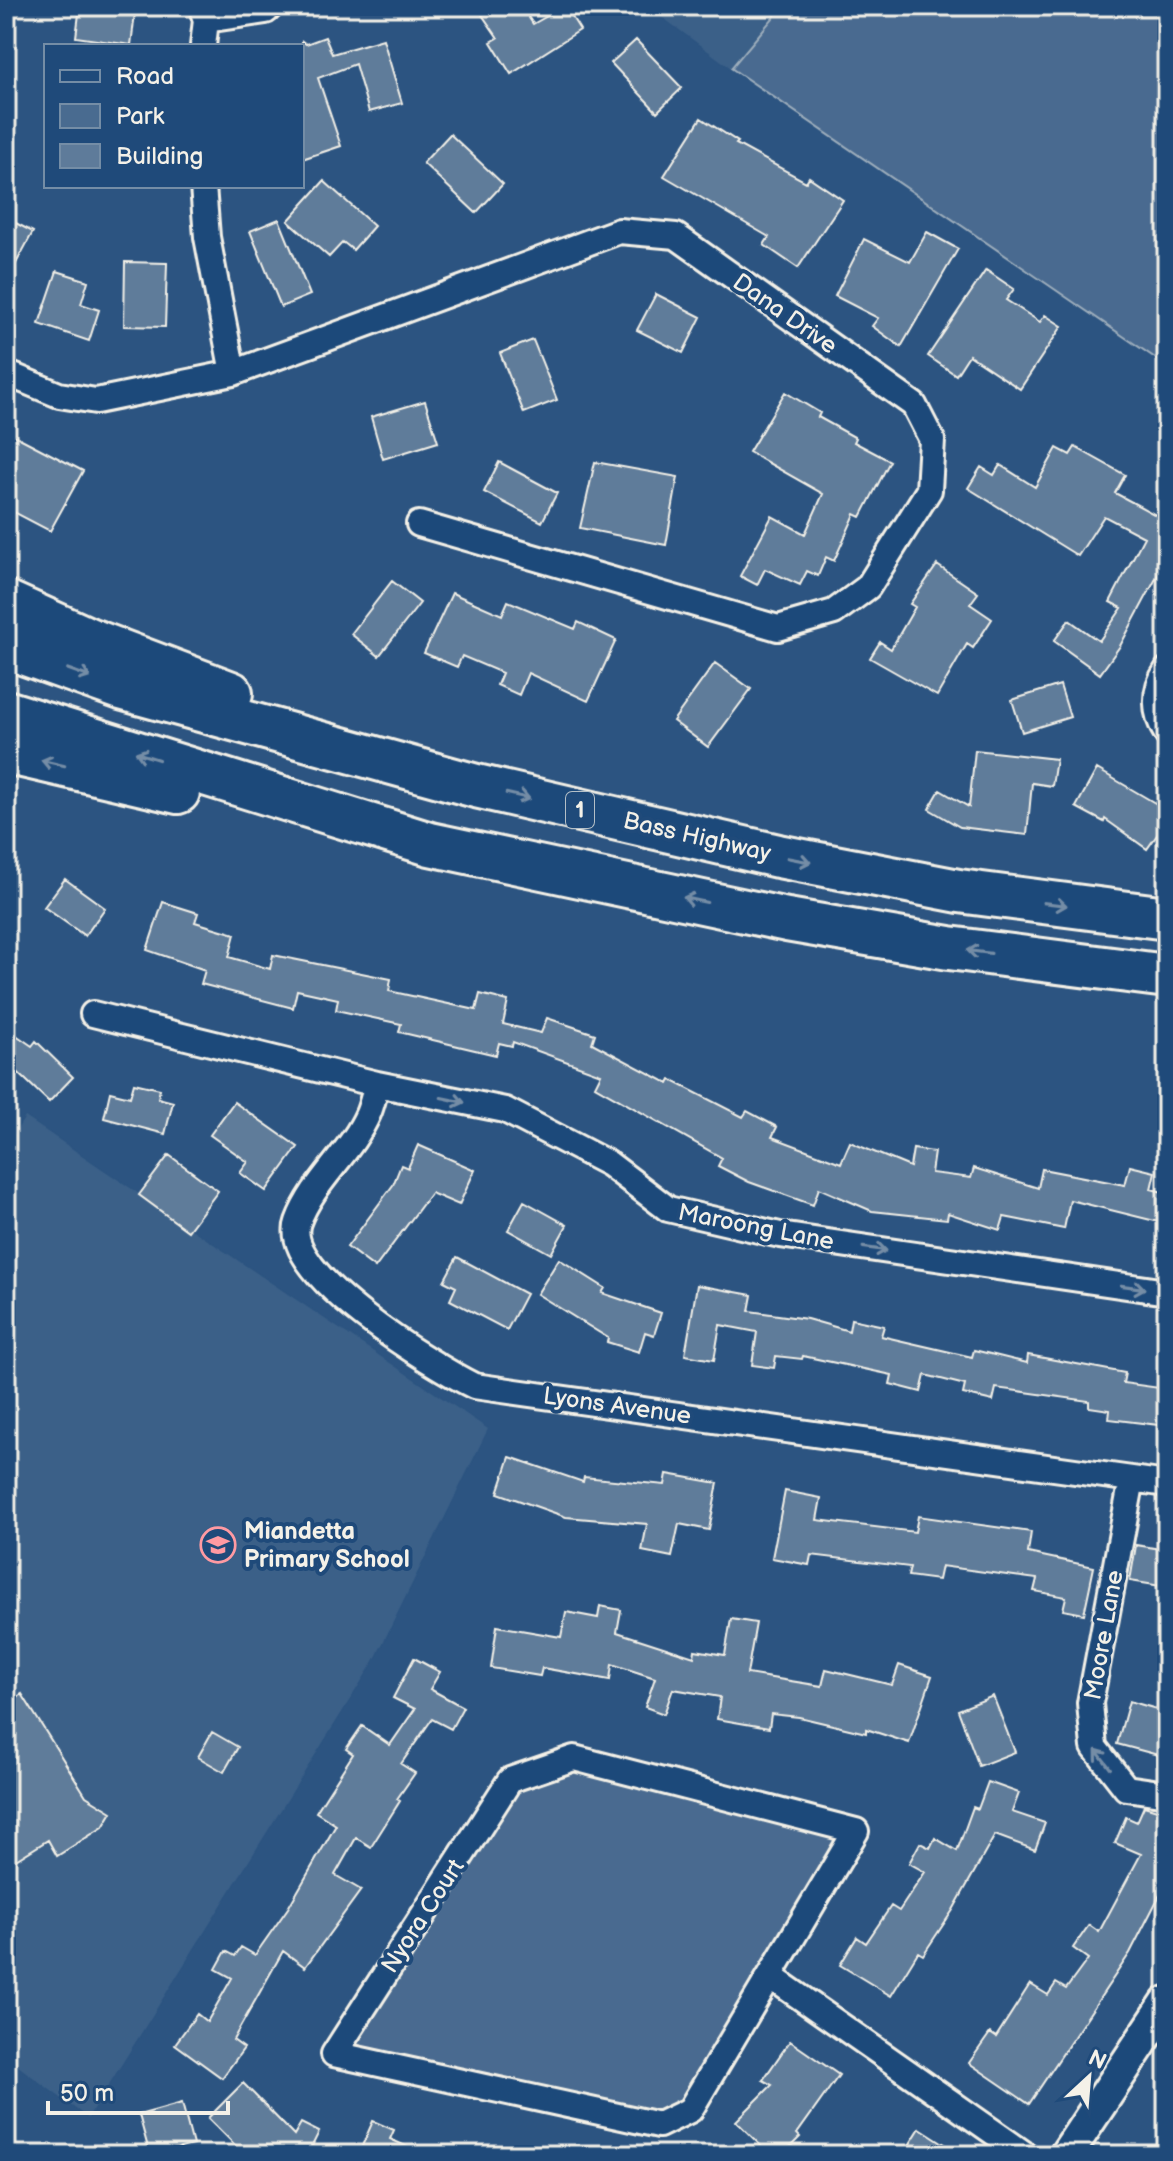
<svg xmlns="http://www.w3.org/2000/svg" width="1173" height="2161" font-family="'Balsamiq Sans',sans-serif">
  <style>
    .built { fill: #3b6088 }
    .green { fill: #496b90; stroke: #9eaebc; stroke-width: 2 }
    .building { fill: #5e7b9a; stroke: #f4f1e8; stroke-width: 2 }
    .lines { fill: none; stroke-linecap: round; stroke-linejoin: round }
    .street-casing { stroke: #f4f1e8; stroke-width: 30 }
    .secondary-casing { stroke: #f4f1e8; stroke-width: 38 }
    .highway-casing { stroke: #f4f1e8; stroke-width: 48 }
    .street { stroke: #1f4a7a; stroke-width: 24 }
    .secondary { stroke: #1f4a7a; stroke-width: 32 }
    .highway { stroke: #1f4a7a; stroke-width: 42 }
    .oneway { stroke: #748da6 }
    .labels { text-anchor: middle; dominant-baseline: central; stroke-width: 8; stroke-linejoin: round; paint-order: stroke }
    .shield { fill: #1f4a7a; stroke: #b4bfc7; stroke-width: 2 }
    .shield-label { font-size: 22px; font-weight: bold; fill: #f4f1e8 }
    .street-label { font-size: 24px; fill: #f4f1e8; stroke: #1f4a7a }
    .poi-label { font-size: 24px; font-weight: bold; fill: #f4f1e8; stroke: #1f4a7a; text-anchor: start }
  </style>
  <rect width="100%" height="100%" fill="#2c5481"/>
  <filter id="ink" filterUnits="userSpaceOnUse"><feTurbulence type="fractalNoise" baseFrequency=".0125" numOctaves="2"/><feDisplacementMap in="SourceGraphic" scale="16" xChannelSelector="R" yChannelSelector="G"/><feConvolveMatrix kernelMatrix="1 2 1 2 8 2 1 2 1" color-interpolation-filters="sRGB"/></filter>
  <g filter="url(#ink)">
    <path class="built" d="M647,6h136l-52,62z
      M25,1117l463,312 -114,232 -286,457 -82,-61v-910z"/>
    <path class="green" d="M783,6h384v360l-436,-298z
      M577,1767l263,71 -153,264 -36,14 -301,-70 165,-257z"/>
    <path class="building" d="M80,6h42v5l13,2 -4,32 -55,-8z
      M476,6h45l12,18 32,-18 15,24 -69,44 -20,-32 7,-4z
      M325,37l7,17 51,-15 19,64 -33,9 -14,-48 -37,14 23,68 -39,13v-118l4,3z
      M636,40l46,48 -25,24 -46,-49z
      M701,118l37,24 -2,2 70,38 3,-5 34,23 -45,68 -34,-23 5,-8 -105,-61z
      M450,134l53,50 -27,29 -53,-50z
      M324,181l50,45 -21,24 -10,-8 -14,15 -41,-36z
      M6,218l27,14 -27,50z
      M279,219l31,76 -29,12 -31,-76z
      M927,232l31,17 -57,98 -29,-21 6,-8 -43,-22 29,-57 46,23z
      M125,262l42,1 -2,64 -41,-1z
      M986,270l28,19 -8,11 34,22 5,-7 17,11 -42,63 -51,-34 -13,20 -28,-19z
      M57,271l31,10 -7,23 18,6 -10,31 -50,-17z
      M656,294l45,23 -18,36 -46,-23z
      M533,340l24,60 -33,13 -24,-60z
      M785,392l35,21 -2,4 38,21 -2,4 36,19 -29,56 -6,-3 -21,47 -8,-4 -8,19 -11,-5 -7,14 -35,-16 -8,16 -17,-9 32,-60 33,18 18,-40 -74,-42z
      M425,401l13,41 -55,17 -12,-42z
      M6,431l77,40 -33,60 -44,-23z
      M1075,447l50,28 -10,18 52,28v37l-47,88 -20,28 -46,-33 15,-21 30,21 23,-33 -12,-6 34,-65 -40,-21 -26,40 -110,-68 13,-21 13,8 6,-10 35,22 22,-39 13,7z
      M499,462l58,31 -15,29 -58,-30z
      M595,462l83,15 -12,68 -86,-17z
      M937,565l41,28 -8,11 22,15 -19,29 -6,-4 -30,52 -67,-38 10,-16 11,7 24,-42 -5,-3z
      M392,581l28,22 -41,53 -28,-22z
      M452,593l50,22 6,-14 67,28 3,-7 38,18 -28,61 -60,-28 -9,22 -22,-10 5,-12 -40,-17 -5,11 -33,-14z
      M715,663l36,26 -43,58 -35,-26z
      M1060,685l10,32 -48,15 -10,-32z
      M975,750l81,9 -4,27 -20,-3 -5,52 -67,-8 -31,-18 11,-19 29,17z
      M1097,769l70,41v11l-20,28 -42,-30 -1,3 -28,-15z
      M65,879l40,29 -20,28 -41,-29z
      M163,902l35,11 -3,9 40,12 -6,23 41,12 3,-14 118,24 -2,12 87,19 4,-16 28,7 -5,23 38,9 6,-15 48,16 -3,9 77,41 2,-4 72,37 4,-6 30,16 -5,10 69,26 9,-21 60,25 3,-18 21,3 -3,21 40,5 3,-10 64,20 4,-19 83,16 5,-19 25,6 -4,17 16,4v31l-97,-24 -6,29 -60,-12 -4,13 -52,-17 -1,6 -75,-8 -53,-23 -6,17 -64,-23 -31,-16 4,-8 -127,-72 6,-12 -88,-32 -1,4 -13,-3 -3,12 -97,-23 2,-8 -65,-14 2,-11 -41,-9 -4,18 -92,-24 4,-14 -58,-20z
      M6,1028l26,18 4,-5 37,36 -24,25 -43,-41z
      M134,1083l26,6 -2,9 15,4 -8,32 -61,-16 6,-26 20,5z
      M234,1102l64,45 -32,44 -26,-18 8,-11 -38,-27z
      M418,1145l57,25 -16,35 -28,-12 -56,75 -28,-21 46,-62 8,-20 7,3z
      M169,1155l49,36 -30,40 -49,-36z
      M524,1201l43,24 -16,29 -43,-24z
      M457,1257l69,37 -19,36 -57,-30 6,-13 -12,-6z
      M559,1259l46,29 -3,5 59,20 -7,22 -9,-3 -6,20 -32,-10 1,-4 -71,-44z
      M697,1285l55,10 -3,16 58,8 42,12 2,-12 33,7 -3,10 91,21 2,-7 53,13 1,-8 97,18 -2,10 44,6v37l-58,-7 1,-9 -21,-3v-6l-93,-13 -3,13 -30,-7 2,-9 -40,-10 -4,17 -31,-8 2,-9 -89,-19 -1,3 -26,-3 -2,12 -22,-3 5,-33 -37,-7 -6,35 -29,-5z
      M510,1457l73,25 1,-5 81,8 2,-11 51,9 -9,47 -30,-6 -7,33 -30,-6 5,-27 -81,-7 -68,-24z
      M785,1491l36,7 -4,22 98,12 3,-16 113,16 -3,21 66,14 -10,47 -21,-4 3,-13 -32,-6 3,-12 -96,-13 -3,14 -30,-4 2,-9 -99,-12 -2,10 -37,-7z
      M1136,1545l31,5v37l-37,-6z
      M600,1606l21,4 -4,22 77,25 1,-7 30,5 6,-36 25,4 -9,51 75,12 4,-17 66,16 7,-20 33,11 -23,67 -43,-14v4l-67,-16 -28,-3 -2,14 -52,-9 3,-22 -47,-8 -9,25 -19,-7 10,-29 -43,-14 -2,16 -68,-12 -2,8 -49,-8 6,-42 64,11 5,-25 32,6z
      M414,1658l26,14 -10,17 33,18 -12,22 -19,-10 -31,45 14,9 -18,26 3,2 -29,46 -15,-9 -21,37 26,15 -56,77 -22,-16 -50,89 11,8 -22,30 -47,-34 22,-30 10,8 25,-44 -16,-9 10,-18 9,5 6,-9 14,8 33,-47 48,-83 -20,-13 37,-58 -7,-5 16,-23 28,19 25,-36 -22,-11z
      M22,1694l64,102 26,16 -9,15 -46,29 -9,-16 -42,26v-162z
      M993,1696l22,56 -36,14 -21,-56z
      M1129,1701l38,11 -9,43 -41,-11z
      M212,1732l26,15 -14,25 -26,-15z
      M988,1782l31,11 -7,19 33,11 -10,27 -40,-15 -42,75 -30,45 -5,-3 -27,44 -51,-31 17,-28 9,6 25,-37 8,5 26,-39 -16,-9 11,-20 10,5 5,-10 22,13 16,-44 5,2z
      M1144,1806l23,7v68l-37,72 -101,151 -60,-41 21,-30 6,4 34,-53 18,11 8,-12 10,6 22,-30 -15,-11 16,-23 10,7 42,-78 -26,-11 11,-26 11,5z
      M790,2041l49,34 -42,59 3,3 -18,18h-12l-34,-34 36,-36 -9,-5z
      M243,2083l51,52 7,-12 18,9 -9,18 5,5h-70l-37,-37z
      M182,2103l11,42 -43,10 -11,-40z
      M373,2121l21,9 -4,9 35,16h-67z
      M920,2128l42,27h-59z"/>
    <g class="lines">
      <defs>
        <path id="street" d="M201,6l5,14 -3,26
          M206,20l60,-9 5,-5
          M203,186l4,51 26,136
          M6,373l53,22 37,6 137,-28 386,-142 57,5 238,169 18,35 -3,50 -61,97 -34,25 -56,16 -359,-104
          M1167,670c-14,20 -13,44 0,64
          M93,1014l284,70 128,26 104,54 59,45 112,26 387,57
          M377,1084c-3,10 -5,21 -9,30 -17,39 -55,67 -70,108 -19,51 137,145 176,164l693,98
          M1132,1479l-42,224 4,44 32,41 41,6
          M574,1758l282,73 -166,279 -31,15 -325,-71 176,-274z
          M770,1976l256,179"/>
        <path id="secondary" d="M1066,2155l101,-152"/>
        <path id="highway" d="M6,602l82,37 143,54
          M6,647l115,41 355,98 302,70 181,35 208,27
          M6,712l424,132 357,76 162,28 218,28
          M6,752l172,40"/>
      </defs>
      <use href="#street" class="street-casing"/>
      <use href="#secondary" class="secondary-casing"/>
      <use href="#highway" class="highway-casing"/>
      <use href="#street" class="street"/>
      <use href="#secondary" class="secondary"/>
      <use href="#highway" class="highway"/>
    </g>
    <defs><path id="oneway-shaft" d="M-6 0H5M1.5-3L5.5 0L1.5 3" fill="none" stroke-width="1.6" stroke-linecap="round" stroke-linejoin="round" transform="scale(2)"/></defs>
    <g class="oneway">
      <use href="#oneway-shaft" transform="translate(79 673) rotate(20)"/>
      <use href="#oneway-shaft" transform="translate(147 756) rotate(-163)"/>
      <use href="#oneway-shaft" transform="translate(53 763) rotate(-167)"/>
      <use href="#oneway-shaft" transform="translate(518 796) rotate(13)"/>
      <use href="#oneway-shaft" transform="translate(799 860) rotate(11)"/>
      <use href="#oneway-shaft" transform="translate(695 900) rotate(-168)"/>
      <use href="#oneway-shaft" transform="translate(1055 904) rotate(7)"/>
      <use href="#oneway-shaft" transform="translate(979 952) rotate(-173)"/>
      <use href="#oneway-shaft" transform="translate(453 1100) rotate(12)"/>
      <use href="#oneway-shaft" transform="translate(875 1249) rotate(8)"/>
      <use href="#oneway-shaft" transform="translate(1133 1287) rotate(8)"/>
      <use href="#oneway-shaft" transform="translate(1103 1759) rotate(-128)"/>
    </g>
  </g>
  <defs>
    <symbol id="school-ring" viewBox="-11 -11 22 22"><circle r="9.5" fill="#1f4a7a" stroke="#ff9aa2" stroke-width="1.5"/><path d="M0-5L7-2L0 1L-7-2ZM-4 1L0 2.5L4 1V4Q0 6-4 4Z" fill="#ff9aa2"/></symbol>
  </defs>
  <g fill-rule="evenodd">
    <use href="#school-ring" x="198" y="1525" width="40" height="40"/>
  </g>
  <g class="labels">
    <rect class="shield" x="566" y="792" width="28" height="36" rx="6"/>
    <g class="shield-label">
      <text x="580" y="810">1</text>
    </g>
    <g class="street-label">
      <text transform="translate(785 314) rotate(35)">Dana Drive</text>
      <text transform="translate(697 837) rotate(13)">Bass Highway</text>
      <text transform="translate(756 1227) rotate(11)">Maroong Lane</text>
      <text transform="translate(617 1406) rotate(8)">Lyons Avenue</text>
      <text transform="translate(1104 1635) rotate(-80)">Moore Lane</text>
      <text transform="translate(423 1916) rotate(-57)">Nyora Court</text>
    </g>
    <g class="poi-label">
      <text x="244" y="1531">Miandetta<tspan x="244" dy="28">Primary School</tspan></text>
    </g>
  </g>
  <rect width="1173" height="2161" fill="none" stroke="#1f4a7a" stroke-width="32"/>
  <rect x="16" y="16" width="1141" height="2129" fill="none" stroke="#f4f1e8" stroke-width="3" filter="url(#ink)"/>
  <rect x="44" y="44" width="260" height="144" fill="#1f4a7a" stroke="#748da6" stroke-width="2"/>
  <rect x="60" y="70" width="40" height="12" fill="#1f4a7a" stroke="#748da6" stroke-width="2"/>
  <text x="116" y="84" font-size="24" fill="#f4f1e8">Road</text>
  <rect x="60" y="104" width="40" height="24" fill="#496b90" stroke="#748da6" stroke-width="2"/>
  <text x="116" y="124" font-size="24" fill="#f4f1e8">Park</text>
  <rect x="60" y="144" width="40" height="24" fill="#5e7b9a" stroke="#748da6" stroke-width="2"/>
  <text x="116" y="164" font-size="24" fill="#f4f1e8">Building</text>
  <g transform="translate(1089 2077) rotate(26)" stroke="#1f4a7a" stroke-width="6" paint-order="stroke">
  <path d="M0-6L14 30L0 20L-14 30Z" fill="#f4f1e8"/>
  <text y="-12" font-size="22" font-weight="bold" text-anchor="middle" fill="#f4f1e8">N</text>
  </g>
  <path d="M48 2101v12h180v-12" fill="none" stroke="#f4f1e8" stroke-width="4"/>
  <text x="60" y="2101" font-size="24" fill="#f4f1e8" stroke="#1f4a7a" stroke-width="6" paint-order="stroke">50 m</text>
</svg>
